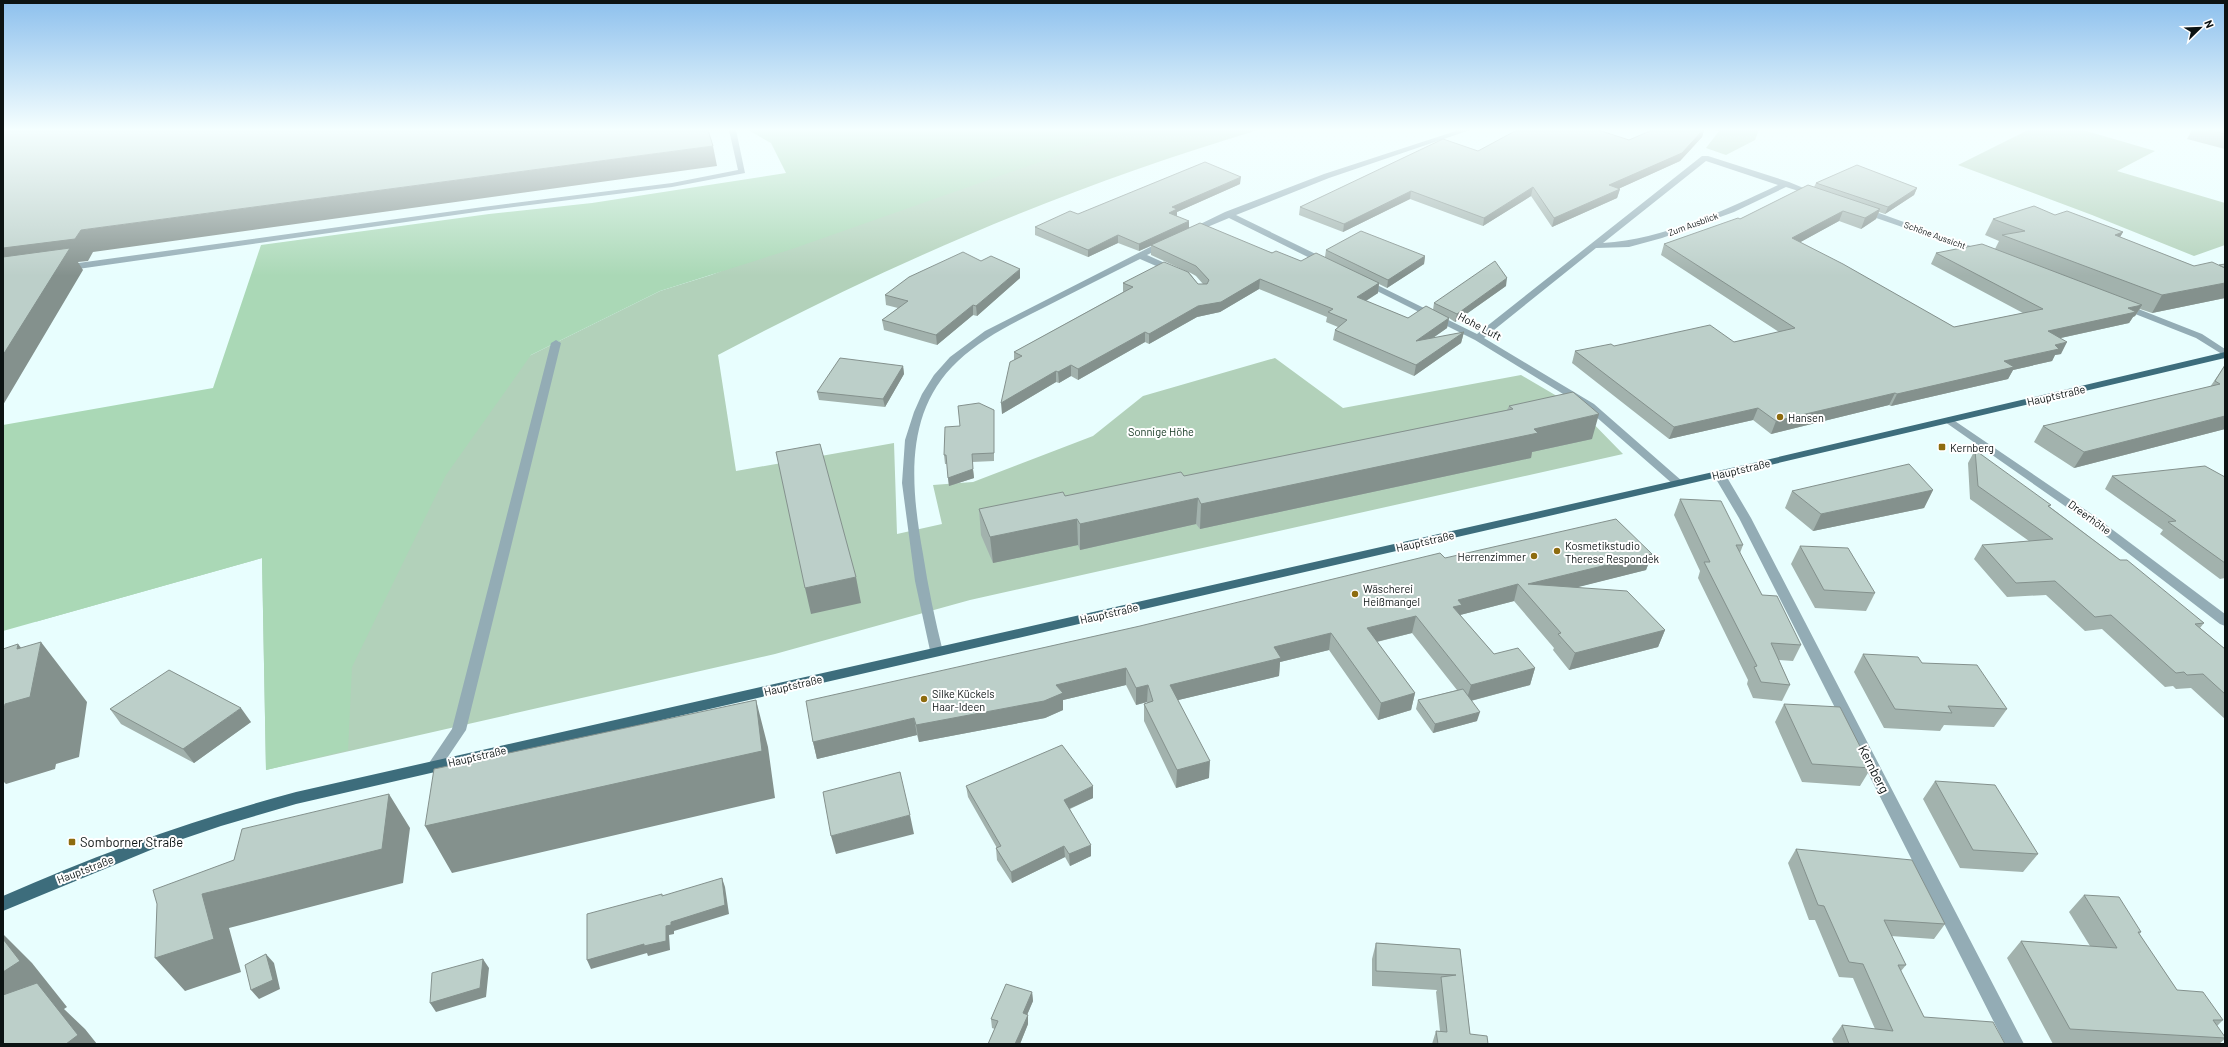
<svg xmlns="http://www.w3.org/2000/svg" width="2228" height="1047" font-family="Barlow,sans-serif">
  <style>
    .green { fill: #b2d1ba }
    .forest { fill: #aad8b6 }
    .lines { fill: none; stroke-linecap: round; stroke-linejoin: round }
    .minor { fill: #93acb5; fill-rule: evenodd }
    .major { fill: #3d6d7c; fill-rule: evenodd }
    .wall { fill: #a2b2ad; fill-rule: evenodd }
    .shaded-wall { fill: #84918d }
    .building { fill: #bccfc9; stroke: #84918d }
    .poi-dot { fill: #8e6c0f; stroke: #fff; stroke-width: 1.5 }
    .labels { text-anchor: middle; dominant-baseline: central; stroke-width: 4; stroke-linejoin: round; paint-order: stroke }
    .far-street-label { font-size: 9px; fill: #0c1313; stroke: #fff }
    .street-label { font-size: 11px; fill: #0c1313; stroke: #fff }
    .poi-label { font-size: 11px; fill: #0c1313; stroke: #fff; text-anchor: start }
    .park-label { font-size: 11px; fill: #0f321c; stroke: #fff }
    .near-street-label { font-size: 13px; fill: #0c1313; stroke: #fff }
    .near-poi-label { font-size: 13px; fill: #0c1313; stroke: #fff; text-anchor: start }
  </style>
  <rect width="100%" height="100%" fill="#e8fefe"/>
  <path class="green" d="M1084,130h174c-188,56 -367,133 -540,225l18,116 158,-28 3,91 45,-10 -9,-39 40,-3 120,-46 50,-40 132,-38 68,50 178,-33 58,34 44,45 -653,146 -195,54 -509,116 -4,-212 -227,64 21,-14 475,-253 129,-64 51,-16z
    M1714,130h45l-4,10 -29,15 -20,-7 13,-17z
    M2028,130h55l72,21 -38,20 108,32v42l-31,11 -102,-41 -134,-50z"/>
  <path class="forest" d="M748,130h388l-28,8 -316,111 -132,42 -129,64 -85,120 -94,192 -4,83 -82,20 -4,-212 -259,73v-206l210,-37 48,-143 228,-31 103,-11 194,-30 -15,-30z"/>
  <g class="lines">
    <path class="minor" d="M729,130h7l9,43 -73,14 -189,24 -419,60 -4,-3 4,-3 419,-58 189,-24 66,-13z
      M1459,130h11l-141,48 -93,37 92,45v4h-6l-93,-46 -36,15 -7,-2 39,-19 99,-38z
      M1702,156h6l81,26 29,12 -4,2 -28,-9 -52,25 -72,26 -33,9 -33,1 -112,90 110,66 88,77 2,2 -2,2h-8l-88,-77 -111,-68 -116,-58 2,-2h6l110,54zM1706,161l72,24c-55,26 -114,54 -175,58z
      M1859,208h6l122,44 -7,2 -121,-42z
      M1164,240l4,3 -1,2 -20,10 29,13v4h-6l-30,-13c-33,16 -65,33 -97,49 -30,15 -61,30 -85,53 -55,51 -47,126 -35,193 5,33 12,66 20,98l-2,3h-10l-16,-74 -13,-98 3,-43 9,-28 8,-18 12,-19 16,-18 35,-26z
      M2123,303l79,31 23,15v7l-29,-18 -76,-30 -2,-2z
      M556,340l5,3 -95,387 -27,40 -5,2 -5,-2 -2,-4 25,-37 99,-386z
      M1949,417l144,98 132,99v12l-5,-2 -135,-104 -140,-98 -1,-2z
      M1719,471l6,3 26,44 273,526h-19l-266,-526 -26,-44z"/>
    <path class="major" d="M2225,352v6l-472,111 -1457,335 -75,22 -68,23 -150,62v-15c95,-42 192,-77 293,-104l1457,-329z"/>
  </g>
  <path class="wall" d="M1704,130l-2,7 -22,24 -62,28h2l-3,9 -65,29 -21,-31 -48,30 -73,-27 -67,33 -44,-17 1,-8 178,-56 151,-11z
    M2192,130h33v19l-38,-10z
    M1816,183l101,5 -3,7 -29,19 -6,-2 -3,7 -15,10 -22,-8 -39,21 154,85 69,-14 -92,-49 5,-11 59,-4 4,-8 -14,-6 8,-16 62,-4 68,17 -3,5 74,29 25,-1 6,-1v34l-73,15 -12,-4 -5,7 -2,1 -4,6 -68,15v16l-6,1 -3,6 -39,9 -5,9 -117,27 -2,-1 -118,29 -18,-14 -84,19 -97,-76 3,-12 39,-5 120,-4 45,-10 -118,-77 3,-11 76,-25 74,-32z
    M1240,184l-63,28v4l12,12 112,33 24,-4 1,-7 99,6 -1,8 -37,24 -8,-4 -1,9 -12,8 42,17 25,-8 1,-7 72,-17 -51,36 -6,-4 -2,10 -14,10 31,-6 -3,11 -47,33 -81,-36 2,-10 3,-3 -12,-5 1,-5 -68,-28 -39,23 -23,5 -48,27 -4,-2 -67,38 -7,-4 -12,7 -3,-1 -54,32 12,-54v-8l109,-60v-9l65,-11 -37,-17v-9l-12,5 -21,-8 -30,14 -53,-22v-8l43,-13zM1189,272l7,4 7,8h-5z
    M981,261l39,17 -43,38 -4,-1 -36,30 -53,-15 -2,-10 16,-12 -12,-3 -1,-10z
    M2225,365v64l-151,39 -40,-26 9,-16 167,-39z
    M903,366l1,8 -19,33 -66,-7 -2,-8z
    M1509,406l83,33 -60,13 -1,6 -331,71 -4,-5 -116,26 -2,-5 -85,18 -12,-28 -2,-26 86,-13 119,-20 323,-66z
    M994,410v51l-22,1 2,16 -25,8 -2,-22h-2l-1,-9 16,-29z
    M1975,450l145,110 84,63 -4,5 25,21v70l-34,-31 -15,1 -3,-3 -8,1 -63,-58 -17,2 -39,-36 -39,2 -33,-38 8,-14 47,-4 -59,-42 -2,-36z
    M2112,476l113,1v101l-5,1 -60,-45 3,-4 -58,-41z
    M1933,490l-9,18 -111,23 -28,-23 7,-17z
    M1680,499l63,46 -3,8 22,42 39,50 -8,16 -14,-1 11,25 -8,16 -29,-3 -6,-14 1,-4 -50,-102 2,-7 -26,-56z
    M1800,546l75,47 -9,18 -51,-3 -24,-44z
    M1652,554l-6,16 -69,17 88,43 -7,17 -89,23 -16,-20 1,-2 -40,-47 -54,14 34,39 41,14 -5,17 -59,16 6,20 -44,12 -17,-24 2,-9 39,-10 -45,-57 -35,9 38,51 -4,17 -33,10 -49,-70 -49,12 -1,14 -101,24 31,78 -33,10 -32,-67v-17l3,-1v-1l-11,3 -10,-20 -63,15v10l-18,8 -126,24 -2,-7 -100,24 -4,-17 632,-184z
    M1863,654l59,9 85,46 -13,18 -50,-2 -4,6 -56,-3 -30,-56z
    M1784,704l87,64 -11,18 -58,-4 -27,-60z
    M110,709l141,13 -57,41 -73,-39z
    M1935,781l103,73 -15,18 -63,-4 -37,-69z
    M966,786l127,12 -23,11 21,47 -21,10 -5,-9 -53,26 -15,-23 -1,-12h1l-29,-51z
    M1796,849l149,75 -11,15 -43,-3 15,29 -5,6 23,46 81,27h-171l-2,-5 10,-14 33,4 -22,-51 -14,-1 -24,-57h-6l-21,-57z
    M2084,895l57,37 -2,2 38,56 46,30 -6,6 8,11v2l-6,5h-166l-46,-86 14,-17 69,5 -21,-34z
    M1376,943l84,6 10,85 18,10h-56l4,-13h4l-4,-39 1,-2 -65,-4v-27z
    M1032,992l1,9 -6,14h1v9l-8,20h-32l7,-15 -3,-1 -1,-9z"/>
  <path class="shaded-wall" d="M1700,130h4l-2,7 -22,24 -73,33 2,-9z
    M713,146l4,20 -624,86 -5,9 -10,1 5,8 -80,135v-157l78,-18z
    M1241,177l-1,7 -63,28v5l-8,-4 3,-6z
    M1533,187l-2,9 -48,30 1,-8z
    M1917,188l-3,7 -29,19 3,-7z
    M1620,189l-3,9 -65,29 2,-9z
    M1411,191l-1,8 -67,33 1,-8z
    M1880,209l-4,10 -15,10 4,-11z
    M1843,211l-4,10 -51,28 4,-11z
    M1189,221v7l-50,23v-7z
    M2123,232l-10,17 2,-14z
    M1118,235v8l-30,14v-7z
    M1425,256l-1,8 -37,24 1,-8z
    M1020,269v9l-43,38 -1,-10z
    M1507,278l-1,8 -51,36 2,-8z
    M1260,279l-1,10 -39,23 -23,5 -48,27v-10l49,-28z
    M1379,283l-1,10 -22,14 1,-10z
    M2225,283v15l-73,15 10,-18z
    M973,305v10l-36,30 -1,-10z
    M2142,305l-7,11 -2,1 -4,6 -87,19 6,-11 80,-23z
    M1449,318l-2,10 -33,23 2,-10z
    M1145,332v10l-67,38v-11z
    M1464,332l-3,11 -47,33 2,-11z
    M2067,342l-6,12 -6,1 -3,6 -39,9 -5,9 -117,27 6,-12 107,-33 51,-16z
    M1071,365v11l-12,7 -1,-11z
    M903,366l1,8 -19,33 -2,-8z
    M1056,371v11l-54,32 -1,-11z
    M1895,393l-6,12 -118,29 5,-13z
    M1758,408l-5,12 -84,19 5,-12z
    M1599,414l-7,25 -60,13 -1,6 -331,71 1,-25z
    M2225,416v13l-151,39 10,-16z
    M973,469l1,9 -25,8 -1,-8z
    M1933,490l-9,18 -111,23 8,-17z
    M1198,498l-2,26 -116,26v-26z
    M1077,519l1,26 -85,18 -3,-26z
    M1652,554l-6,16 -115,29 -3,-15z
    M856,577l5,26 -50,11 -6,-26z
    M1518,584l-4,17 -54,14 -7,-8 5,-7z
    M1416,616l-4,17 -49,12 4,-17z
    M1665,630l-7,17 -89,23 6,-17z
    M1331,633l-2,17 -49,12 -1,14 -109,26v-17l104,-38z
    M41,642l46,60 -8,55 -23,7 -1,5 -49,15 -3,-3v-72l2,-5 13,-60 18,22z
    M1126,668v17l-63,15v10l-18,8 -126,24 -3,-17 140,-40z
    M1535,668l-5,17 -64,17 5,-17z
    M1148,685l-1,17 -11,3v-17z
    M1415,693l-4,17 -33,10 3,-17z
    M756,700l12,47 7,51 -323,75 -27,-47z
    M241,708l10,14 -57,41 -11,-14z
    M1480,712l-3,9 -44,12 2,-9z
    M914,718l3,17 -100,24 -4,-17z
    M1210,761l-1,17 -33,10 1,-18z
    M1093,786v12l-29,13v-11z
    M389,794l21,34 -7,55 -174,45 12,44 -56,19 -30,-33 47,-64z
    M910,815l4,19 -78,20 -5,-18z
    M1091,845v11l-21,10 -1,-12z
    M1064,846l1,11 -53,26 -1,-11z
    M722,878l3,9 4,27 -55,17v3l-5,1 1,15 -22,6 -1,-3 -56,16 -4,-9 84,-38z
    M3,934l29,29 35,44 -3,2 21,20 12,15h-94z
    M266,954l8,9 6,26 -21,10 -8,-9z
    M483,959l6,9 -3,29 -50,15 -6,-9z
    M1032,992l1,9 -9,21 -1,-9z
    M1028,1015v9l-8,20h-5z"/>
  <path class="building" d="M3,130h705l5,16 -632,84 -6,9 -72,9z
    M1517,130h81l31,10 21,-9 1,-1h52l-21,23 -73,32 11,4 -66,29 -21,-31 -49,31 -73,-27 -67,33 -44,-17 143,-68 35,12z
    M2209,130h16v4z
    M1205,162l36,15 -69,30 5,2 -8,4 20,8 -50,23 -21,-9 -30,15 -53,-23 35,-16 8,3z
    M1857,165l60,23 -29,19 -72,-24z
    M1808,185l72,24 -15,9 -22,-7 -51,27 51,26 111,63 89,-18 -107,-56 46,-9 160,61 -14,3 8,4 -88,19 19,11 -12,3 4,4 -55,12 10,6 -117,27 -2,-1 -119,28 -18,-13 -84,19 -99,-76 36,-7 3,2 96,-21 24,17 61,-14 -131,-84 74,-26 2,1z
    M2034,206l21,9 12,-4 56,21 -8,3 79,31 18,-4 13,6v15l-63,12 -160,-60 23,-4 -32,-12z
    M1200,223l72,30 4,-2 25,10 15,-8 63,30 -22,14 51,21 18,-12 23,12 -33,23 48,-9 -48,33 -81,-35 12,-10 -19,-8 5,-3 -73,-30 -39,23 -23,4 -49,28 -4,-2 -67,37 -7,-4 -13,7 -2,-1 -55,32 9,-41 12,-6 -8,-4 119,-65 -10,-4 41,-21 24,10 10,12h9l2,-4 -13,-14 -45,-21z
    M1361,231l64,25 -37,24 -62,-30z
    M70,248l-67,107v-98z
    M963,252l18,9 10,-5 29,13 -44,37 -3,-1 -37,30 -54,-15 26,-19 -23,-6 24,-18z
    M1495,261l12,17 -50,36 -23,-11z
    M2225,264v4l-6,-3z
    M840,358l63,8 -20,33 -66,-7z
    M2225,365v51l-141,36 -41,-26 177,-42 -5,-3z
    M1573,392l26,22 -65,15 4,4 -337,71 -3,-6 -118,26 -3,-5 -87,18 -11,-28 84,-17 2,4 116,-24 3,4 329,-67 -4,-3z
    M979,403l15,7v43l-22,1 1,15 -25,9 -2,-23h-2l1,-28 15,-1 -2,-20z
    M820,444l36,133 -51,11 -29,-136z
    M1975,450l76,55 -3,1 72,54h7l77,63 -9,1 30,25v45l-22,-20 -16,1 -3,-3 -8,1 -65,-58 -16,2 -40,-36 -39,2 -34,-38 71,-6 -75,-53z
    M1909,464l24,26 -112,24 -29,-23z
    M2205,466l20,11v86l-57,-41 8,-1 -64,-45z
    M1680,499l41,2 22,44h-7l26,50 15,1 24,49 -30,-2 19,42 -29,-3 -7,-15 3,-1 -53,-104h6z
    M1616,519l36,35 -124,30 99,7 38,39 -90,23 -17,-19 3,-1 -43,-49 -60,16 4,5 -9,2 41,47 24,-6 17,20 -64,17 -55,-69 -49,12 48,65 -34,10 -50,-70 -57,14 7,11 -111,27 40,76 -33,9 -33,-66 9,-3 -5,-16 -12,3 -10,-20 -70,17 7,8 -19,8 -128,24 -2,-7 -101,24 -7,-41 334,-75 300,-73 5,5z
    M1800,546l48,2 27,45 -51,-3z
    M41,642l-11,55 -25,7 -1,5h-1v-60l15,-5 -1,5z
    M1863,654l55,3 4,6 55,2 30,44 -59,-3 4,7 -57,-4z
    M169,670l72,38 -58,41 -73,-40z
    M1463,689l17,23 -45,12 -17,-24z
    M756,700l6,51 -337,75 9,-57z
    M1784,704l56,3 31,61 -59,-4z
    M1062,745l31,41 -29,14 27,45 -22,9 -5,-8 -53,26 -15,-24 5,-2 -35,-60z
    M900,772l10,43 -79,21 -8,-44z
    M1935,781l60,4 43,69 -65,-4z
    M389,794l-7,55 -180,45 12,45 -59,19 2,-54 -4,-14 81,-30 8,-31z
    M1796,849l116,11 33,64 -61,-4 22,45h-8l26,52 69,5 12,22h-156l-7,-19 51,6 -30,-67 -14,-2 -25,-56 -6,-1z
    M722,878l3,27 -54,17v3l-5,1v15l-22,5v-2l-57,16v-46l75,-20v2z
    M2084,895l35,2 22,35h-3l39,58 26,2 20,28h-10l12,17v1l-155,-9 -49,-88 96,7z
    M3,939l17,22 -17,11z
    M1376,943l84,6 10,85 17,2 1,8h-50l-2,-13 11,1 -6,-55 15,-2 -80,-4z
    M266,954l7,26 -22,10 -6,-25z
    M483,959l-3,29 -50,15 2,-30z
    M37,983l41,52 -12,9h-63v-49z
    M1006,984l26,8 -9,21 5,2 -13,29h-27l10,-23 -7,-2z"/>
  <linearGradient id="sky" x2="0" y2="1"><stop stop-color="#8dc0ed"/><stop offset="0.47" stop-color="#f5ffff"/><stop offset="1" stop-color="#f5ffff" stop-opacity="0"/></linearGradient>
  <rect width="2228" height="276" fill="url(#sky)"/>
  <g class="poi-dot">
    <circle cx="1780" cy="417" r="4"/>
    <rect x="1938" y="443" width="8" height="8" rx="2"/>
    <circle cx="1557" cy="551" r="4"/>
    <circle cx="1534" cy="556" r="4"/>
    <circle cx="1355" cy="594" r="4"/>
    <circle cx="924" cy="699" r="4"/>
    <rect x="68" y="838" width="8" height="8" rx="2"/>
  </g>
  <g class="labels">
    <g class="far-street-label">
      <text transform="translate(1693 224) rotate(-20)">Zum Ausblick</text>
      <text transform="translate(1935 235) rotate(20)">Schöne Aussicht</text>
    </g>
    <g class="street-label">
      <text transform="translate(1480 326) rotate(28)">Hohe Luft</text>
      <text transform="translate(2056 395) rotate(-13)">Hauptstraße</text>
      <text transform="translate(1741 469) rotate(-13)">Hauptstraße</text>
      <text transform="translate(2090 517) rotate(36)">Dreerhöhe</text>
      <text transform="translate(1425 541) rotate(-13)">Hauptstraße</text>
      <text transform="translate(1109 613) rotate(-13)">Hauptstraße</text>
      <text transform="translate(793 685) rotate(-13)">Hauptstraße</text>
      <text transform="translate(477 756) rotate(-13)">Hauptstraße</text>
      <text transform="translate(85 869) rotate(-21)">Hauptstraße</text>
    </g>
    <g class="poi-label">
      <text x="1788" y="417">Hansen</text>
      <text x="1950" y="447">Kernberg</text>
      <text x="1565" y="545">Kosmetikstudio<tspan x="1565" dy="13">Therese Respondek</tspan></text>
      <text x="1526" y="556" text-anchor="end">Herrenzimmer</text>
      <text x="1363" y="588">Wäscherei<tspan x="1363" dy="13">Heißmangel</tspan></text>
      <text x="932" y="693">Silke Kückels<tspan x="932" dy="13">Haar-Ideen</tspan></text>
    </g>
    <g class="park-label">
      <text x="1161" y="431">Sonnige Höhe</text>
    </g>
    <g class="near-street-label">
      <text transform="translate(1874 769) rotate(63)">Kernberg</text>
    </g>
    <g class="near-poi-label">
      <text x="80" y="842">Somborner Straße</text>
    </g>
  </g>
  <rect width="2228" height="1047" fill="none" stroke="#0c1313" stroke-width="8"/>
  <g transform="translate(2200 28) rotate(67)" stroke="#ffffff" stroke-width="3" paint-order="stroke">
  <path d="M0-3L7 15L0 10L-7 15Z" fill="#0c1313"/>
  <text y="-6" font-size="11" font-weight="bold" text-anchor="middle" fill="#0c1313">N</text>
  </g>
</svg>
